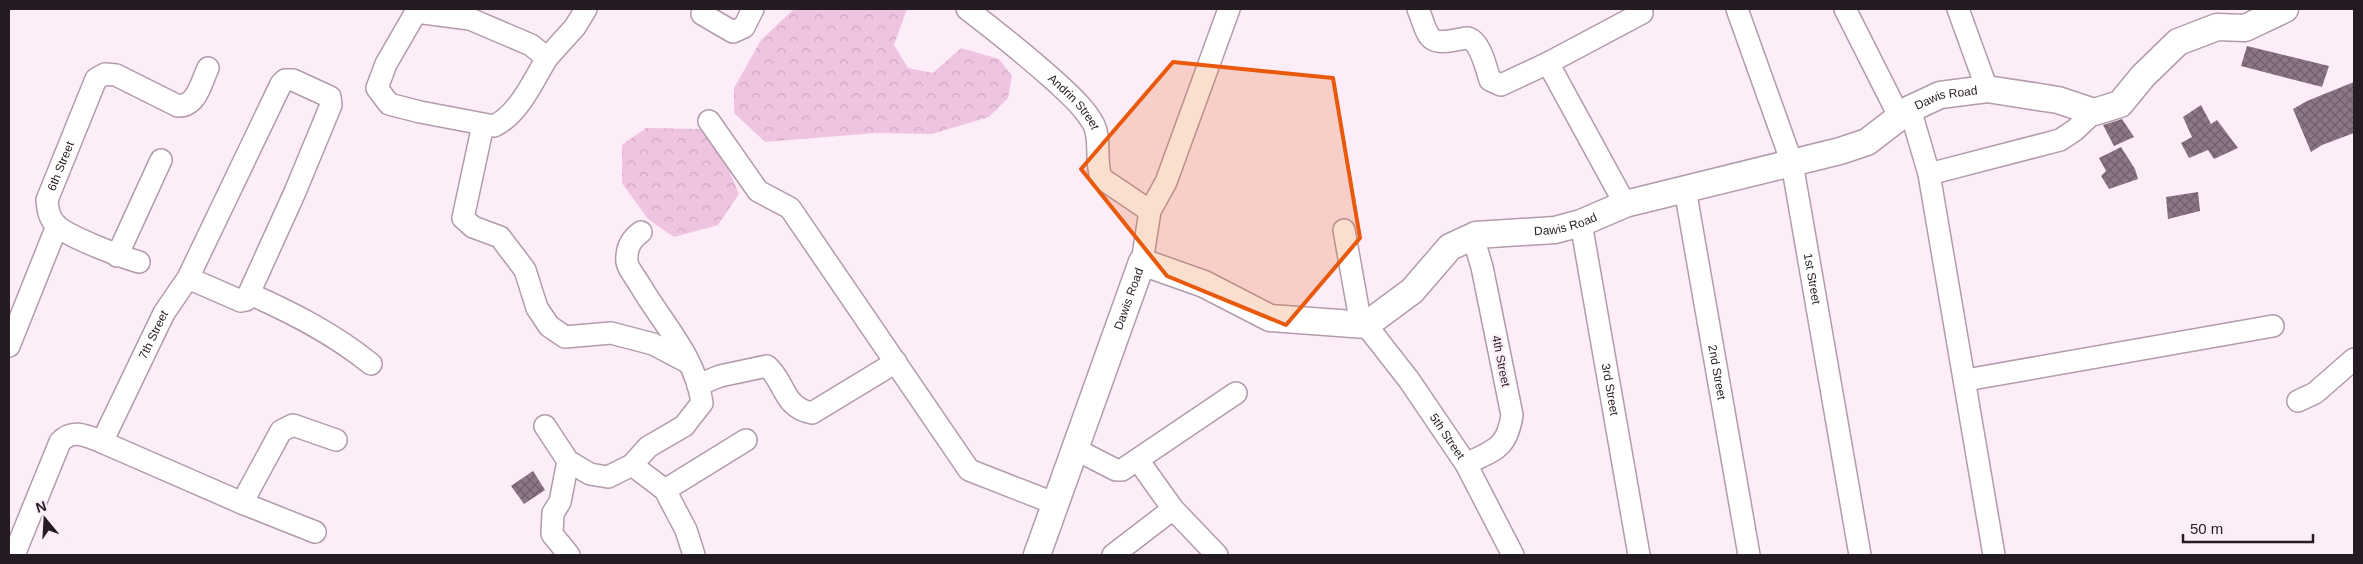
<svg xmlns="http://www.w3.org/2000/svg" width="2363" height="564" font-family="Arial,sans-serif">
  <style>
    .forest { fill: url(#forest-crowns) }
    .building { fill: url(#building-cross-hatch) }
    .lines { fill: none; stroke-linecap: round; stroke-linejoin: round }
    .minor-casing { stroke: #b39bab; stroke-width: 24 }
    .tertiary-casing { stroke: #b39bab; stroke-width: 29 }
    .minor { stroke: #fff; stroke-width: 21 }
    .tertiary { stroke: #fff; stroke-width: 26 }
    .marked { fill: #e8590c; fill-opacity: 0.2; stroke: #e8590c; stroke-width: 4; stroke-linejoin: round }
    .labels { text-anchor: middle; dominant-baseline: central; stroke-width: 4.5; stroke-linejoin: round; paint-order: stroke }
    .street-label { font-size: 12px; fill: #251b22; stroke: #fdedf8 }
  </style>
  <defs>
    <pattern id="forest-crowns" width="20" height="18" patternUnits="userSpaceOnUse" patternTransform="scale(1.25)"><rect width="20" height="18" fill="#efc4e1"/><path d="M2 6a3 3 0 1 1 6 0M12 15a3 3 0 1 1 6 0" fill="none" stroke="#cda8c1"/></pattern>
    <pattern id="building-cross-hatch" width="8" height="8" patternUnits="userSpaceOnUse" patternTransform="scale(1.25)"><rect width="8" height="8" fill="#8c7585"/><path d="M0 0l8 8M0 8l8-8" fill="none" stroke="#725f6c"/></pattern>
  </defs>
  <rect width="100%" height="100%" fill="#fdedf8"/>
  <path class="forest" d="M794,9h113l-13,36 14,23 25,5 28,-25 38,11 13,17 -4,22 -19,19 -57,17 -56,-1 -111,9 -31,-29v-25l27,-48z
    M646,128l57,1 24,37 12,28 -21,31 -44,12 -26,-18 -26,-36v-38z"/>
  <path class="building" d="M2247,46l82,20 -7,21 -81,-21z
    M2354,82v51l-32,12 -11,7 -18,-43 14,-8z
    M2201,105l10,19 6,-4 21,28 -24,11 -6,-9 -19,8 -8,-15 11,-6 -9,-20z
    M2122,119l12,18 -20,9 -11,-21z
    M2121,147l14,22 3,10 -29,10 -8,-13 5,-5 -7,-13z
    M2198,192l2,19 -32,8 -2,-22z
    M533,471l12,19 -21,14 -13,-18z"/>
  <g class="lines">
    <defs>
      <g id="minor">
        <path d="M415,9l1,3 -30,52 -9,24 12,16 31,8 74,14c25,-12 39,-45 53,-68l-16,-13 -61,-26 -54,-7"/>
        <path id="s1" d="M967,9c30,23 60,47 89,73 14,13 29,26 38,43 7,15 1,34 7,53l49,33"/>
        <path d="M1418,9c12,30 8,37 43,30 4,-1 7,-2 11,1 10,8 14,28 18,40l11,5 47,-22 94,-50"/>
        <path id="s2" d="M1737,9l55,154 68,392"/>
        <path d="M1845,9l55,109"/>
        <path d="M1958,9l29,80"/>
        <path d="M702,14l31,18 11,-5 9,-18"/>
        <path d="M547,58l28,-31 11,-18"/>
        <path d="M1548,63l77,141"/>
        <path d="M1910,109l19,65 65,381"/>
        <path d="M709,121l49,70 32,17 179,262 87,34"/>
        <path d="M483,125l-20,93 10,9 27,10 25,33 12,38 12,18 16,11 46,-4 42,11 36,19"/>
        <path d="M1929,174l131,-34 15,-10 19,-18"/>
        <path id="s3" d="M1685,189l64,366"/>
        <path id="s4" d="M1581,223l58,332"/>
        <path d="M1344,230l17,95"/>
        <path d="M117,256l44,-96"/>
        <path id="s5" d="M139,262c-17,-5 -71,-25 -83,-37 -7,-7 -8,-15 -9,-25l49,-121 9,-5 11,1 62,31c19,0 23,-23 30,-38"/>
        <path d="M1142,262l8,-51 16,-29 63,-173"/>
        <path d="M250,294c43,19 84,40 121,70"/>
        <path id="s6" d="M1366,325l43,55 57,84 47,91"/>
        <path d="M9,346l48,-120"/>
        <path d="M1966,380l307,-54"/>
        <path d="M698,385l22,-9 47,-10c18,15 16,42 45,47l84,-51"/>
        <path d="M2298,401l17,-8 39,-34"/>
        <path d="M545,426l23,35 22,13 18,3 24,-12 16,-18 36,-21 18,-23c-6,-46 -40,-80 -62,-118 -4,-7 -12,-16 -13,-23 -1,-13 3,-22 14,-30"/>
        <path id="s7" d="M102,442l62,-129 24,-35 93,-194 4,-4h8l37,17 1,8 -36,87 -49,108 -5,1 -53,-23"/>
        <path d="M1075,449l41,21h6l114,-77"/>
        <path d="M1138,460l35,49 44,46"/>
        <path d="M568,461l-8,41 -7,11 -1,21 17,21"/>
        <path d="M1466,464c28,-14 41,-15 46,-49l-30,-148 -9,-30"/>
        <path d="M632,465l33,25 21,40 8,25"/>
        <path d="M665,490l81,-50"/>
        <path d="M242,503l73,29"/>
        <path d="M14,555l46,-113c13,-14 27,-6 42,0l140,61 39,-72 12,-6 43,15"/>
        <path d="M1113,555l60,-46"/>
      </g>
      <g id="tertiary">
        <path id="s8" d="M1037,555l105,-293 62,22 66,34 96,7 46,-34 38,-44 26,-12 79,-5 26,-7 44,-19 215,-53 27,-9 43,-33 30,-14 47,-6 71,11 36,12 26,-8 23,-28 35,-34 39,-15 28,1 40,-19"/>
      </g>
    </defs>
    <use href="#minor" class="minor-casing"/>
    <use href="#tertiary" class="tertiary-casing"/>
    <use href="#minor" class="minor"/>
    <use href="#tertiary" class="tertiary"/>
  </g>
  <path class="marked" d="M1173,62l160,16 27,160 -74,87 -119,-49 -86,-107z"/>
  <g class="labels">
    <g class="street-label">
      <text stroke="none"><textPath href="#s8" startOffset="1188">Dawis Road</textPath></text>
      <text stroke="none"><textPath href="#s1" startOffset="142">Andrin Street</textPath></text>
      <text stroke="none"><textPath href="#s5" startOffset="155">6th Street</textPath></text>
      <text stroke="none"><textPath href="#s8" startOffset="782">Dawis Road</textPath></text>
      <text stroke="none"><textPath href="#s2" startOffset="281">1st Street</textPath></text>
      <text stroke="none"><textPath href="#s8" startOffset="272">Dawis Road</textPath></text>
      <text stroke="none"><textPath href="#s7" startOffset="119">7th Street</textPath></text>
      <text transform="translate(1501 361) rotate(79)">4th Street</text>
      <text stroke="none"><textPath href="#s3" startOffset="186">2nd Street</textPath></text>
      <text stroke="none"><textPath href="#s4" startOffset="169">3rd Street</textPath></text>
      <text stroke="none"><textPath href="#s6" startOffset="138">5th Street</textPath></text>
    </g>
  </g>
  <rect width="2363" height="564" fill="none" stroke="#251b22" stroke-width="20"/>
  <g transform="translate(45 519) rotate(342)" stroke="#fdedf8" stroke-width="4" paint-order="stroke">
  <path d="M0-4L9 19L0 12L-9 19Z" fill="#251b22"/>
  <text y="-8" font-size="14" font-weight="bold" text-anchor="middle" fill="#251b22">N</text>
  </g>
  <path d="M2183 534v8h130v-8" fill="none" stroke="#251b22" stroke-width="2.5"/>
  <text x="2190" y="534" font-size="15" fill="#251b22" stroke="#fdedf8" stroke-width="4" paint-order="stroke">50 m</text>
</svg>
